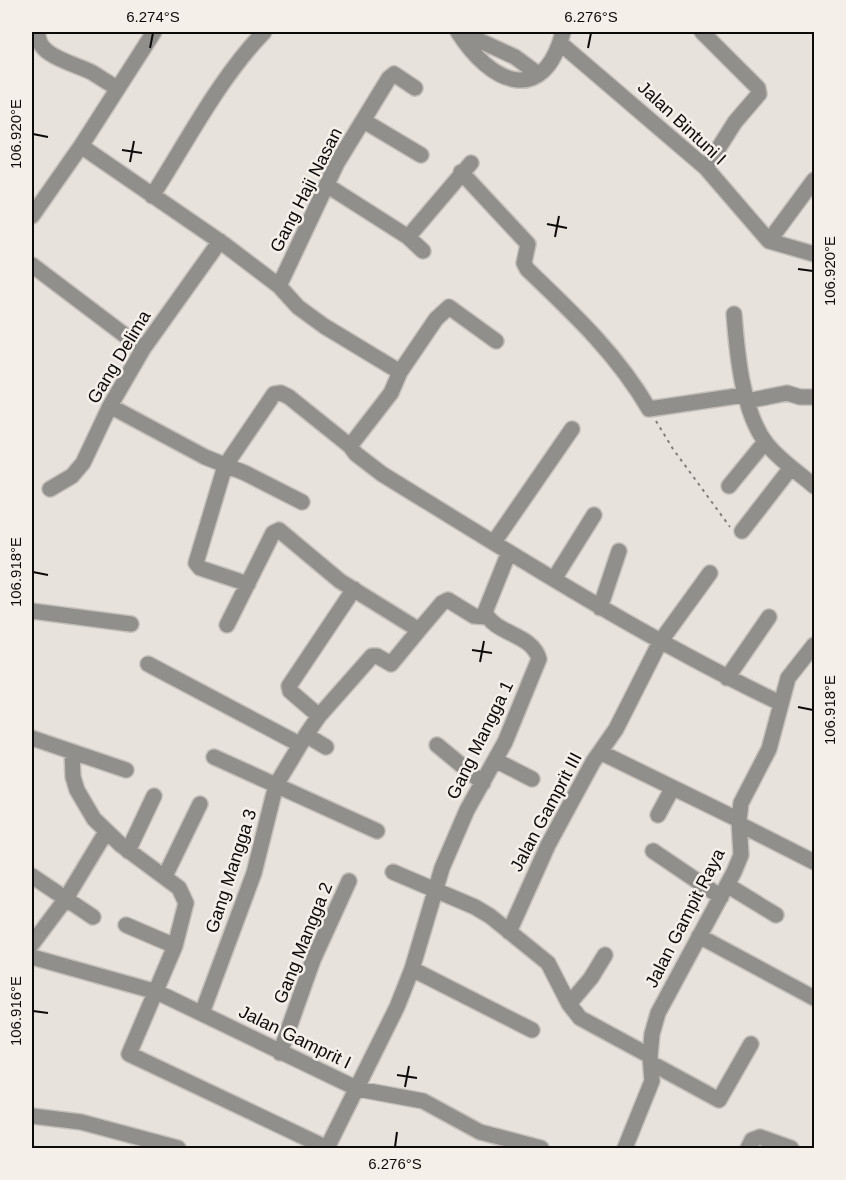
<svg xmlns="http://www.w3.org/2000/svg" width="846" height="1180" font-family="Helvetica,sans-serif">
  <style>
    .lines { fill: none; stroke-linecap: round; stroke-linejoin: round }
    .minor-casing { stroke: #c5c0ba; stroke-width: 18 }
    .path { stroke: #827e7b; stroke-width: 2; stroke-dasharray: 3 4.5; stroke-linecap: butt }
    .minor { stroke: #908f8c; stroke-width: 15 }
    .ticks { fill: none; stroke: #0d0b0a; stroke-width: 2 }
    .labels { text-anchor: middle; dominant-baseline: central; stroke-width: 5; stroke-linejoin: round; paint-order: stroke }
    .street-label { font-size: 18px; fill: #0d0b0a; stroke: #f5efea }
    .neatline { fill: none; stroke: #0d0b0a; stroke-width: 2 }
    .ticks-label { font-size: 15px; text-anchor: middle; fill: #0d0b0a }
  </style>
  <rect width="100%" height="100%" fill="#e8e2dc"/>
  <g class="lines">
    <defs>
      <path id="minor" d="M38,32c-2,25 37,31 55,41 8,5 16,11 25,15
        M154,32l-73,114 144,99 54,41 19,21 26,19 76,46 -9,21 -41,53 6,8 26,20c130,80 260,163 398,229
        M458,32c32,51 85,76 105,0
        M461,32l54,25 23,17
        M702,32l56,56 1,6 -24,28 -29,46
        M560,43l146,125 63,73
        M364,121l57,34
        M461,172l67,72 -4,19 3,6c46,44 90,85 122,140l95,-14
        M328,186l80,51 63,-74
        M152,196c36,-56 66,-116 112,-164
        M32,216l49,-70
        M408,237l15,14
        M769,241l45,-61
        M769,241l45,13
        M32,265l111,84
        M279,286l58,-123 52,-85 5,-4 21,14
        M734,314c3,39 8,97 32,129 14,18 32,29 48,43
        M400,372l36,-53 13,-12 47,34
        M747,401l40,-8 13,4h14
        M110,406l95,51 40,16 57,29
        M729,486l36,-44
        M50,489l22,-13 11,-13 27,-57 33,-57 77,-108
        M742,531l48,-62
        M494,542l78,-113
        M554,579l40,-64
        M248,584l-48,-16 -4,-5 29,-97 49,-72 7,-1 8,4 61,49
        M600,608l19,-57
        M32,611l99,13
        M227,625l46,-92 6,-3 61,51 79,49 23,-27 6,-3 26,16 13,1
        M148,664l151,80
        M727,678l42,-61
        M319,716l-29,-25 -1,-5 65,-97
        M306,735l13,-19 53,-60h5l14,8 28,-34
        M32,738l94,32
        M437,745l46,38
        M72,752l1,25 4,13 17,29 27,26 58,43 7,15 -11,43 -46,108 198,94
        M600,752l139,68
        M214,757l163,74
        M495,760l37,19
        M658,815l14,-26
        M739,824l75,38
        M128,851l26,-55
        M653,851l68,46
        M393,872l82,35 15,9 58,47 21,41 11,14 70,38
        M32,876l61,41
        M165,876l35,-72
        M727,885l49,30
        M126,925l49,21
        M509,932l39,-87 45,-83 23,-33 44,-87 50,-69
        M699,936l115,62
        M32,944l33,-44 41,-68
        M32,957l125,35 201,97 65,12 57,31 61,16
        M412,969l120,61
        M569,1004l22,-26 14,-23
        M202,1013l52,-140 22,-88 30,-50 20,12
        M280,1053l33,-93 36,-79
        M651,1063l68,37 32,-56
        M32,1116l49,6 97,26
        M327,1148l70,-141 15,-38 30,-101 25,-58 38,-68 34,-83c-7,-26 -44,-24 -54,-47l24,-60
        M625,1148l27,-67 -2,-25 2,-22 6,-21 76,-141 7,-17 -2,-35 2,-17 28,-54 19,-71 26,-33
        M748,1148l4,-8 8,-3 31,11"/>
    </defs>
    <use href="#minor" class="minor-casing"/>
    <path class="path" d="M656,421l17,28 57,78"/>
    <use href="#minor" class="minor"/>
  </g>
  <path class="ticks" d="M150,48l3,-15M588,48l3,-15M33,134l15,3M122,150l20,3M130,162l4,-21M547,224l20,4M555,237l4,-21M798,269l15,2M33,572l15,3M472,650l20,3M480,662l4,-21M798,707l15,3M33,1011l15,2M397,1075l20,3M405,1087l4,-21M395,1147l2,-15"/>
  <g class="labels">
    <g class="street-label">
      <text transform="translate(682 123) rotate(43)">Jalan Bintuni I</text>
      <text transform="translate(306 190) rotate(-63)">Gang Haji Nasan</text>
      <text transform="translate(119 357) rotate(-59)">Gang Delima</text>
      <text transform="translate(480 740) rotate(-64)">Gang Mangga 1</text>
      <text transform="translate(546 812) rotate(-62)">Jalan Gamprit III</text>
      <text transform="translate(231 871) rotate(-72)">Gang Mangga 3</text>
      <text transform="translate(685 918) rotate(-63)">Jalan Gampit Raya</text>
      <text transform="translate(303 943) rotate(-68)">Gang Mangga 2</text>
      <text transform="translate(295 1037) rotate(26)">Jalan Gamprit I</text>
    </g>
  </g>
  <rect width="846" height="1180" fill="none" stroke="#f5efea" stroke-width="66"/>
  <rect x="33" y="33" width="780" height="1114" class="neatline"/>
  <g class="ticks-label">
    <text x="153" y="22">6.274°S</text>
    <text x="591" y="22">6.276°S</text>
    <text transform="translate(16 134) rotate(-90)" y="5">106.920°E</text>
    <text transform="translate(830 271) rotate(-90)" y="5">106.920°E</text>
    <text transform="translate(16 572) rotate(-90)" y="5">106.918°E</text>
    <text transform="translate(830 710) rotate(-90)" y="5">106.918°E</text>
    <text transform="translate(16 1011) rotate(-90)" y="5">106.916°E</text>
    <text x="395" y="1169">6.276°S</text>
  </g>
</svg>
